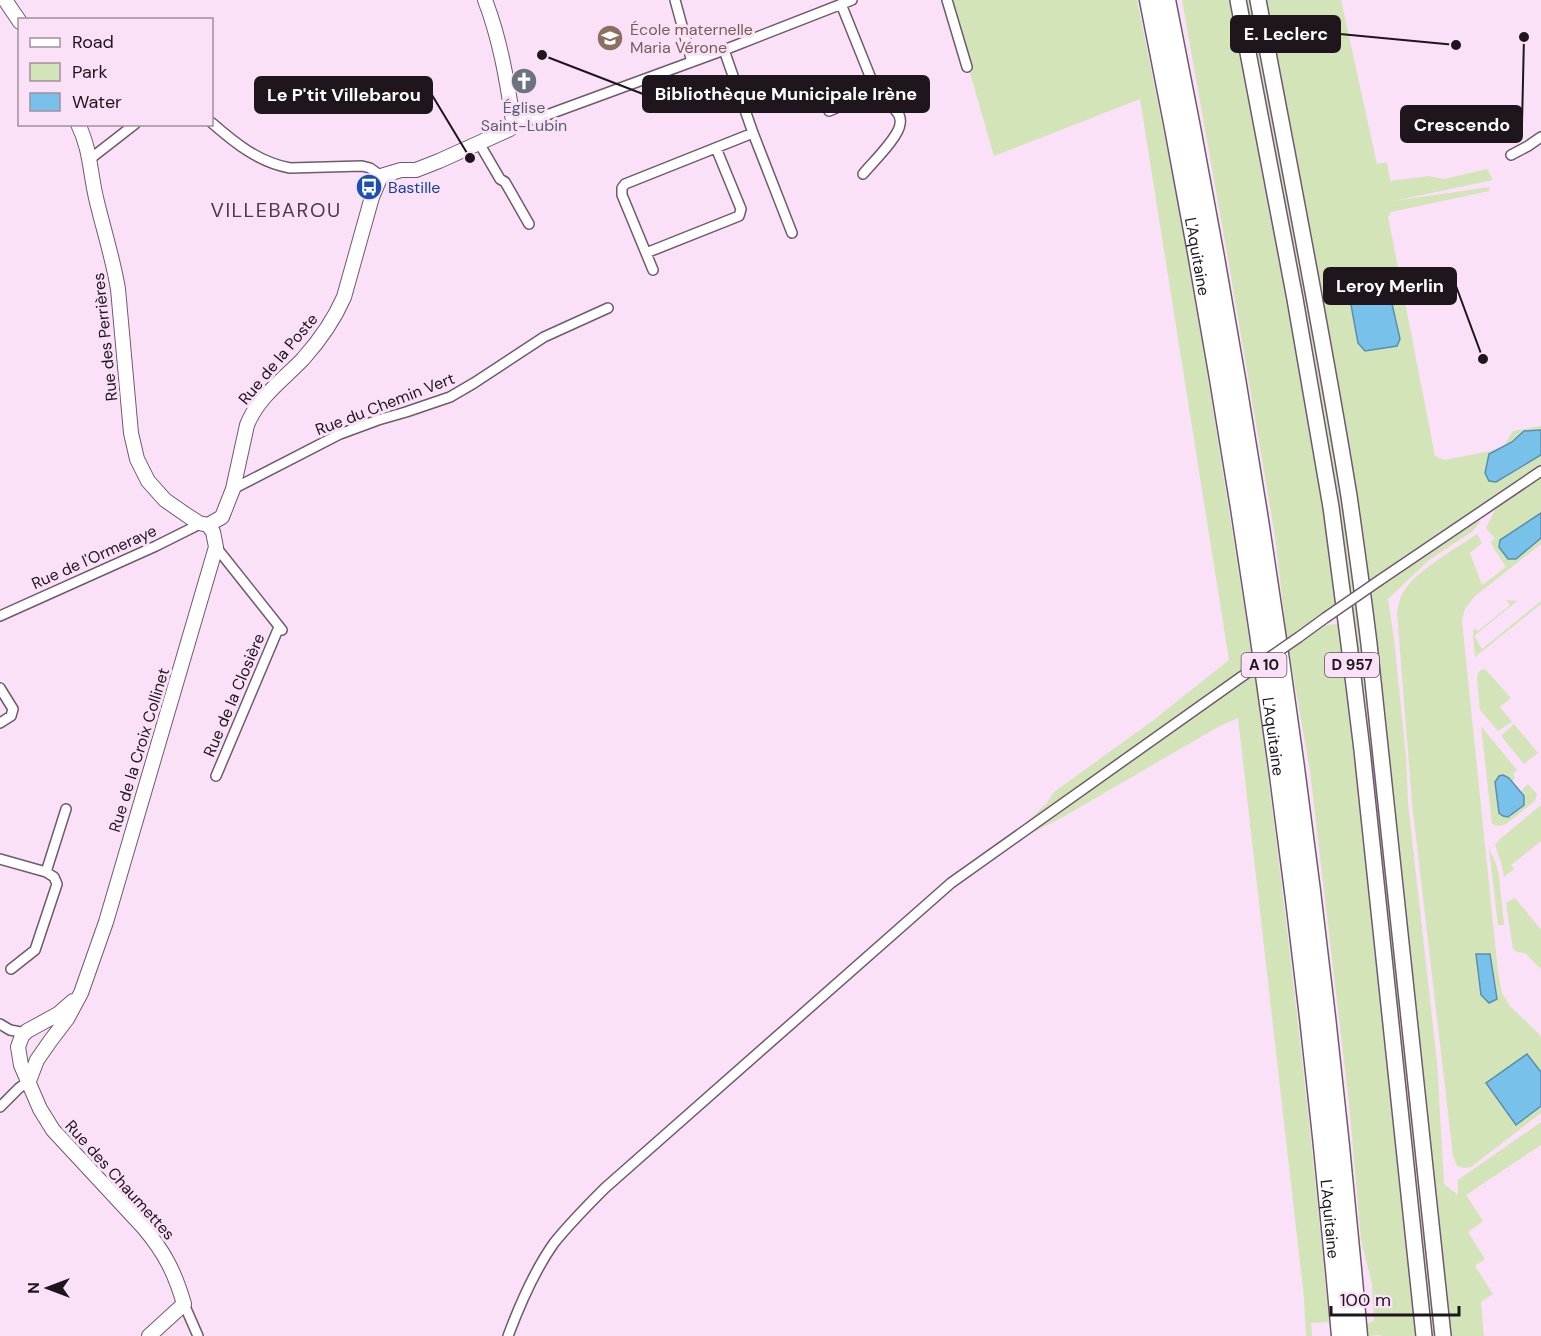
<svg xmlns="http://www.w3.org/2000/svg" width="1541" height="1336" font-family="'DM Sans',sans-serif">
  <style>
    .green { fill: #d3e4b9 }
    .water { fill: #78c1eb; stroke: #5d8dad; stroke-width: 1.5 }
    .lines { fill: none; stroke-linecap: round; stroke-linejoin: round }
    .street-casing { stroke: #6f5a6d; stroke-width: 12 }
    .secondary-casing { stroke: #6f5a6d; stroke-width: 16 }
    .primary-casing { stroke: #6f5a6d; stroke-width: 18 }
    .highway-casing { stroke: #6f5a6d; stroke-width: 21 }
    .street { stroke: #fff; stroke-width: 9 }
    .secondary { stroke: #fff; stroke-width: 14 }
    .primary { stroke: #fff; stroke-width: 15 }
    .highway { stroke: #fff; stroke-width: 18 }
    .street-bridge-casing { stroke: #6f5a6d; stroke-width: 12; stroke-linecap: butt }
    .street-bridge { stroke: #fff; stroke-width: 9 }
    .labels { text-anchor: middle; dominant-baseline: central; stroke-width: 6; stroke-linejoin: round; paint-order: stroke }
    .shield { fill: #fae1f7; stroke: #60525e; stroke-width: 1.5 }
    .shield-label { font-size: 15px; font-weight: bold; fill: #1e151d }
    .education-label { font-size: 16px; fill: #785e54; stroke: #fae1f7; text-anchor: start }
    .worship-label { font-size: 16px; fill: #5b616d; stroke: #fae1f7 }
    .transit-label { font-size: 16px; fill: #164399; stroke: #fae1f7; text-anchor: start }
    .street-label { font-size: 16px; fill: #1e151d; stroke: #fae1f7 }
    .quarter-label { font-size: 20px; letter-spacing: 1.5px; fill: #4d3a4b; stroke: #fae1f7 }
    .leader { fill: none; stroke: #1e151d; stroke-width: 2 }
    .callout-dot { fill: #1e151d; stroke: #fae1f7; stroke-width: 2 }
    .callout { fill: #1e151d; stroke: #1e151d; stroke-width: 2 }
    .callout-label { font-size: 18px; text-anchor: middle; font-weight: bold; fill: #fff }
  </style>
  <rect width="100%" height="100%" fill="#fae1f7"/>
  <path class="green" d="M949,0h188l42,207 31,184 43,272 -25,20 -214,151 32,-30 8,-12 101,-73 74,-59 -89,-561 -146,57z
    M1182,0h51l64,338 42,264 -52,37 -12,-103 -48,-283z
    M1243,0h10l52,276 52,312 -8,6z
    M1263,0h78l36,164 10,-2 3,19 39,-5 15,3 43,-10 6,11 -100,21 97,-14 -1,4 -98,21 -3,5 11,55 -6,2 3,18h7l32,164 9,4 46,-9 14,-5 9,-15 28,-5v42l-173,113z
    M1541,476v68l-67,53 -9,12 -3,12 36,351 4,21 8,13 29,28 2,4v75l-70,54 -7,1 -7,-2 -4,-10 -41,-353 -15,-190c1,-6 2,-13 5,-19 13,-23 53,-45 75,-60l5,9 -12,10 12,32 24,-18 -16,-25 5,-3 -9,-11 9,-18 6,-7z
    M1477,518l3,4 -7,9 -44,29 -41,39 6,40 12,118 2,46 29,259 7,122 14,11v-15l83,-58v23l-75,50 17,26 -15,11 17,27 -10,7 18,28 -12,8 3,34h-35l-79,-742z
    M1506,600l11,1 -43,35 8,13 59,-48v3l-66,53 -2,-21 1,-8 4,3 32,-26z
    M1359,602l80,734h-10l-78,-729z
    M1341,624l73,674 2,38h-33l-4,-1 -11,1 -1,-12 7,-3 -2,-37 -11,-44 -12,-137 -39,-332 -21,-120 37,-26z
    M1483,669l3,1 25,28 -11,9 12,15 -14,9 -18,-21 -3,-32 2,-7z
    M1255,674c28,215 54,431 74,648l-18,1 1,13h-6l-2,-38 -66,-580 -20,9 -155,90 -45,23z
    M1514,724l24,29 -14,11 -23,-28z
    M1481,726l36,44 -4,4 2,4 -3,4 -3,-4 -6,-3 21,21 -4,-4 8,-8 9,10 -2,7 -29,23 -7,2 -7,-2z
    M1541,805v36l-30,24 3,4 -10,8 -3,-15 -6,-17 6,-7z
    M1489,848l7,16 3,12 5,49h-6z
    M1515,898l26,32v39l-16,-16 -8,-1 -4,-3 -7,-46z"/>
  <path class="water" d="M1383,276l4,6 13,57 -3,7 -32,5 -7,-8 -9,-49 2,-12z
    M1541,430v25l-45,27 -7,-1 -4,-8 4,-19 23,-12 12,-11z
    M1541,513v25l-25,21h-8l-9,-12 1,-7z
    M1503,775l6,3 15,18v9l-16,12 -5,-1 -4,-3 -4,-31 4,-6z
    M1476,954h14l7,45 -8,4 -8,-8z
    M1527,1054l14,18v34l-25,19 -30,-42z"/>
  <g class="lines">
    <defs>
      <path id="street" d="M675,0l17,62
        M947,0l20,67
        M841,4l35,87c6,7 15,12 20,20 3,3 5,8 4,13 -1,13 -28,39 -37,50
        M724,50l29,83 39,100
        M829,111l47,-20
        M513,121l23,-2 188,-69 128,-50
        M212,123c23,20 46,39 78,45l72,-2 8,2 11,8
        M479,143l21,36 5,3 24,42
        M1511,155l17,-9 13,-9
        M90,159l45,-35
        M646,253l93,-37 2,-7 -25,-61
        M653,270l-31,-75v-7l3,-4 128,-51
        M233,489l107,-55 38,-14 28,-8 44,-15 24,-14 70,-46 64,-29
        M216,547l66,83
        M1380,580l161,-109
        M0,616l156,-70 38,-19 5,-4
        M1299,637l26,-19
        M0,688l13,21 -2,7 -11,7
        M216,776l63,-149
        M0,859l46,13 8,5 3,7 -22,66 -24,19
        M46,872l20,-63
        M0,1024l10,6 16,3
        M0,1107l19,-19 10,-7
        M184,1304l14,32
        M508,1336c12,-32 26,-65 46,-93 16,-20 34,-38 51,-55l346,-305 293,-208"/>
      <path id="secondary" d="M5,0l15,22
        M208,525l14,-8 11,-28 14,-64c11,-28 36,-45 56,-66 17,-19 31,-39 41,-62l28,-100 9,-21 20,-6h15l23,-9 71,-32 3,-8c-6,-41 -13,-82 -28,-121
        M73,1001l-15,13 -31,17 -5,5 -4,11 3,18 19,44 13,21 91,98c21,25 31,45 40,76l-35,32
        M29,1081l8,-21 14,-20 16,-21 14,-26 25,-71 110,-375 -3,-15 -5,-7 -9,-2 -11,-7 -23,-16 -17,-19 -11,-22 -6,-26 -13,-144c-5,-30 -14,-58 -21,-87 -7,-27 -6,-52 -19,-78"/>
      <path id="primary" d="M1238,0l57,299 36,208 18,137 13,106 62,586
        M1258,0c31,165 64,330 91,496 7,49 14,98 20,148l74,692"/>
      <g id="highway">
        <path id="s1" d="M1149,0c89,442 153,887 192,1336"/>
        <path d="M1166,0c89,442 153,887 192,1336"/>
      </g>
    </defs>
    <use href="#street" class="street-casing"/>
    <use href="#secondary" class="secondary-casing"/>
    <use href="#primary" class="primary-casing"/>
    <use href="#highway" class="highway-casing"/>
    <use href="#street" class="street"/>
    <use href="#secondary" class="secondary"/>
    <use href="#primary" class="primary"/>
    <use href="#highway" class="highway"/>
    <defs>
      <path id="street-bridge" d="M1325,618l55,-38
        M1244,675l55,-38"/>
    </defs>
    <use href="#street-bridge" class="street-bridge-casing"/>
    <use href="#street-bridge" class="street-bridge"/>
  </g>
  <defs>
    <symbol id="school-disc" viewBox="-11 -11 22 22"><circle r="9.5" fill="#8d6e63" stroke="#fae1f7"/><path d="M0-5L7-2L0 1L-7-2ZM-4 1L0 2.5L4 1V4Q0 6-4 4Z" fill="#fff"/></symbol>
    <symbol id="church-disc" viewBox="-11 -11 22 22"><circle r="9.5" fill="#6b7280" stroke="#fae1f7"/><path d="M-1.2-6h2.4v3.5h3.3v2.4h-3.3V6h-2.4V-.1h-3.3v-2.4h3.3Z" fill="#fff"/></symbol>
    <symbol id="bus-disc" viewBox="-11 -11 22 22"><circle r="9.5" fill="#1a4fb4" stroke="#fae1f7"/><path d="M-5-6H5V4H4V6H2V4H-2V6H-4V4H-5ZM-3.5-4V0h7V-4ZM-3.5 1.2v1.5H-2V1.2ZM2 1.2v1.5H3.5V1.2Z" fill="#fff"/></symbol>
  </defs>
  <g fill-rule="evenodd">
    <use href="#school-disc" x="595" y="23" width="30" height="30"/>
    <use href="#church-disc" x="509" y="66" width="30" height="30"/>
    <use href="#bus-disc" x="354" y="172" width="30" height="30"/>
  </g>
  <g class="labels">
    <g class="shield">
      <rect x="1241.5" y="653" width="45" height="24" rx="4.5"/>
      <rect x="1325" y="653" width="54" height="24" rx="4.5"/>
    </g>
    <g class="shield-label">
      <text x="1264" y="665">A 10</text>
      <text x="1352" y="665">D 957</text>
    </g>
    <g class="education-label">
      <text x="630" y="29">École maternelle<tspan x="630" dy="18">Maria Vérone</tspan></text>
    </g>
    <g class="worship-label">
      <text x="524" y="107">Église<tspan x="524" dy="18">Saint-Lubin</tspan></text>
    </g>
    <g class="transit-label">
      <text x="388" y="187">Bastille</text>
    </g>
    <g class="street-label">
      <text stroke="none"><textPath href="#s1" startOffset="261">L'Aquitaine</textPath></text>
      <text transform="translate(105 337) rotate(-96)">Rue des Perrières</text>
      <text transform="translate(278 359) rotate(-50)">Rue de la Poste</text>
      <text transform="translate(385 404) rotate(-21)">Rue du Chemin Vert</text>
      <text transform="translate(94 557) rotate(-24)">Rue de l'Ormeraye</text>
      <text transform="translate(234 695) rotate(-67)">Rue de la Closière</text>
      <text stroke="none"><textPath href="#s1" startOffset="747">L'Aquitaine</textPath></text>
      <text transform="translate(139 750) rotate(-73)">Rue de la Croix Collinet</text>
      <text transform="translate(120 1180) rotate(48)">Rue des Chaumettes</text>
      <text stroke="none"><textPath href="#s1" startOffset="1233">L'Aquitaine</textPath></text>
    </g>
    <g class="quarter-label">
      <text x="276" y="210">VILLEBAROU</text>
    </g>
  </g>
  <path class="leader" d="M1456 45L1340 34M542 55L643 94M470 158L432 95M1524 37L1522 124M1483 359L1456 286"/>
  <g class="callout-dot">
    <circle cx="1456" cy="45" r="6"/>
    <circle cx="542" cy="55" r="6"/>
    <circle cx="470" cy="158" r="6"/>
    <circle cx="1524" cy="37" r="6"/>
    <circle cx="1483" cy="359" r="6"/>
  </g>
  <g class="callout">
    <rect x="1231" y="16" width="109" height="36" rx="6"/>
    <rect x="643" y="76" width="286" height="36" rx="6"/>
    <rect x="255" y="77" width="177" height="36" rx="6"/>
    <rect x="1401" y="106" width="121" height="36" rx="6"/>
    <rect x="1324" y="268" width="132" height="36" rx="6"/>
  </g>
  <g class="callout-label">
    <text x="1286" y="40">E. Leclerc</text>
    <text x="786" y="100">Bibliothèque Municipale Irène</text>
    <text x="344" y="101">Le P'tit Villebarou</text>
    <text x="1462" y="131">Crescendo</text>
    <text x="1390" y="292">Leroy Merlin</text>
  </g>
  <rect x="18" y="18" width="195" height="108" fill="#fae1f7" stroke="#a28fa0" stroke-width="1.5"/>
  <rect x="30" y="38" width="30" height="9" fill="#ffffff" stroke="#a28fa0" stroke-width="1.5"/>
  <text x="72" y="48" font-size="18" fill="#1e151d">Road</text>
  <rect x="30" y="63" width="30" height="18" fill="#d3e4b9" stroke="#a28fa0" stroke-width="1.5"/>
  <text x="72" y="78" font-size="18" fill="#1e151d">Park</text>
  <rect x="30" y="93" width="30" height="18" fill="#78c1eb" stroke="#a28fa0" stroke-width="1.5"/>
  <text x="72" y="108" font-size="18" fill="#1e151d">Water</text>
  <g transform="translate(48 1288) rotate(270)" stroke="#fae1f7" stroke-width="4.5" paint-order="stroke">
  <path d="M0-4.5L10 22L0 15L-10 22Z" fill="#1e151d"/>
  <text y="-9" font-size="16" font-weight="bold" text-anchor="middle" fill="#1e151d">N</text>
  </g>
  <path d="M1331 1306v9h128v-9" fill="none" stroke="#1e151d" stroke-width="3"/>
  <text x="1340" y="1306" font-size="18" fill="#1e151d" stroke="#fae1f7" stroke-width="4.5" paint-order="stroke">100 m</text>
</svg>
